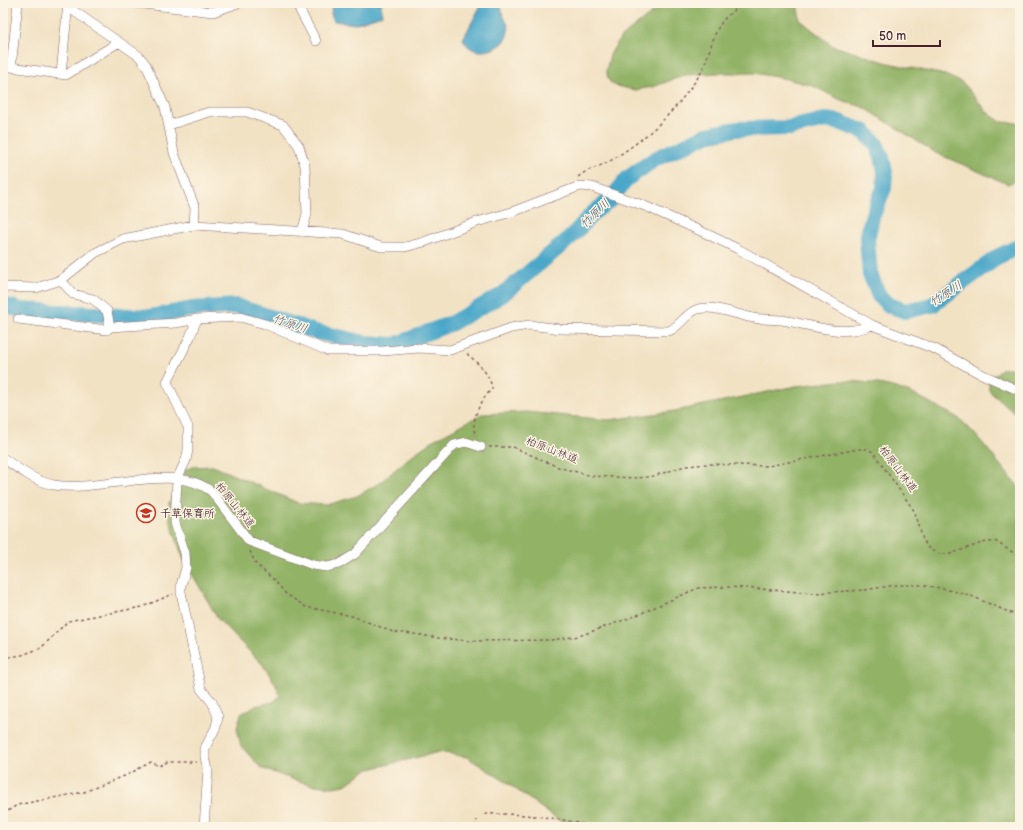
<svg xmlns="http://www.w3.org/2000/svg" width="1023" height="830" font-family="'Balsamiq Sans','Klee One',sans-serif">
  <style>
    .forest { fill: #92b266; stroke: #6e6848 }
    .water { fill: #4ba7c9; stroke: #4a637a }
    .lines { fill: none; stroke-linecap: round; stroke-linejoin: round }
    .river { stroke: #4ba7c9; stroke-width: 16 }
    .street-casing { stroke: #856361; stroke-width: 10 }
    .path { stroke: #856361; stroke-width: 1.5; stroke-dasharray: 3 3; stroke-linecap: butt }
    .street { stroke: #fff; stroke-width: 9 }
    .labels { text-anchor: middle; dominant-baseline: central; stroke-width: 3; stroke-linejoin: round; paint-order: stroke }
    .street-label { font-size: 11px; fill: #4a1f2b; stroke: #fcf5e5 }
    .poi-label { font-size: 11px; font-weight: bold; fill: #4a1f2b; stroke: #fcf5e5; text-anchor: start }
    .water-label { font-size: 12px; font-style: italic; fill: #4a556a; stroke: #fcf5e5 }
  </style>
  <rect width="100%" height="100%" fill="#fcf5e5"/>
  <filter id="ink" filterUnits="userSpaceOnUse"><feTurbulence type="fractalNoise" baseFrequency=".025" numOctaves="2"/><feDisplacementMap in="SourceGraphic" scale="8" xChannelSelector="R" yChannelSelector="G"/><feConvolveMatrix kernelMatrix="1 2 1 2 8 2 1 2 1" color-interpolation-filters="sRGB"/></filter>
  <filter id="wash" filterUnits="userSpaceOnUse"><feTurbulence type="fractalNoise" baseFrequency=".012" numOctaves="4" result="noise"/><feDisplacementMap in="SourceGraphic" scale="16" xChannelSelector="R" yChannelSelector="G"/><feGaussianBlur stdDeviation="0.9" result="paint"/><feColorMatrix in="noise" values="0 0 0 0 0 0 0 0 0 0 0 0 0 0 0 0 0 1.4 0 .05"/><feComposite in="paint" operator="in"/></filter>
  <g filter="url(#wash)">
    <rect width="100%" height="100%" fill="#f2e2c4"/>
    <path class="forest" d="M665,3h132l3,17 33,26 55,17 57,12 18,8 24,29 14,10 19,1v56l-12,5 -72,-31 -71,-45 -26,-9 -26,-13 -26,-7 -33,-6h-34l-35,2 -32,12 -18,3 -19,-4 -7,-5 -3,-10 4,-16 10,-17z
      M1009,368l11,1v48l-31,-26v-11l12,-11z
      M840,381c42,1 65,6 101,28 8,4 17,8 23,14 21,20 36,44 56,65v339h-452l-62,-45 -39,-25 -28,-5 -73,18 -21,15 -12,2 -20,-2 -21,-6 -31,-11 -20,-22 -4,-18 4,-14 14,-8 18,-4 7,-6 -5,-13 -12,-18 -45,-46 -35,-61 -13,-37 -1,-18 15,-33 9,-3 20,-1 85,37 28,2 31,-9 24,-14 30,-26 24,-17 47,-25 44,-2 83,8 66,-9 121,-25z"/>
    <path class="water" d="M332,3h50l-1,2 1,10 -28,9 -20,-3 -3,-7z
      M482,3h18l3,12 6,12c-1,4 -2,11 -5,15 -11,11 -34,14 -41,-3z"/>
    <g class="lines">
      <path class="river" d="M3,305l19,5 127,7 43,-8 44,-3 80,26 49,11 30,2 57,-22 50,-28 69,-58 22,-24 17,-13 18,-22 27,-19 52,-24 29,-6 54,-1 35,-8 14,2 26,10 11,12 6,13 3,15 -1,16 -12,29 -5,23 3,34 9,22 10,9 16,6 27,-6 67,-49 21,-10"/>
    </g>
  </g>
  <g filter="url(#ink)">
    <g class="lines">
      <defs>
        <path id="street" d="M135,3l78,9 25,-9
          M296,3l20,38
          M68,7l71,49 7,9 19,42 9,46 21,55 -1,17
          M3,63l8,4 55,8 53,-33
          M11,67l7,-64
          M61,74l7,-71
          M169,125l40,-13h38l36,13 16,21 6,20 2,48 -5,18
          M61,280l12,14 20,5 14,12 3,16
          M3,287l33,1 25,-8 34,-27 28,-14 71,-14 149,9 38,13h24l19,-5 53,-20 35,-10 68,-26 12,1 53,19 62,28 33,16 132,75 63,24 44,24 41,18
          M18,319l89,11 3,-3 66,-4 21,-4 43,-2 25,7 63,27h55l36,-3 31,2 61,-22 18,-3 32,4 108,2c11,-5 18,-19 29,-22 15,-4 37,5 51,8 10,3 22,2 33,3 31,5 60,18 90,5
          M197,319l-7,18 -23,45 21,45v23l-2,10 -9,19 -2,44 10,30 1,15 -5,17v7l20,97 11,13 6,15 -2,10 -11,21v9l3,13 -4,57
          M3,458c14,10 33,24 51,27 46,8 121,-24 158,7l37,49 64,24 14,2 12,-3 16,-10 99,-109 12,-3 15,5"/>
      </defs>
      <use href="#street" class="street-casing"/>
      <path class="path" d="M578,177c9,-8 22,-10 32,-16 28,-17 52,-37 72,-62 7,-10 18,-22 22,-33 12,-31 10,-47 43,-63
        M467,354c10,8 24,21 25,35 -11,10 -23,33 -16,47
        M489,447h24l45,20 34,9 45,2 17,-2 31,-10 23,-2 60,2 90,-17h9l6,3 42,60 8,28 6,9 10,5h11l32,-11 13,-2 25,16
        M250,551l5,12 19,17 12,14 20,13 46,9 41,16 21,2 24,4 35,3 78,-1 28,-4 56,-20 63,-28 32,-1 84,6 50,-3 33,-5h25l18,3 29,7 51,22
        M3,658l19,-3 19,-7 27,-27 74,-14 31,-13
        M3,814l14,-9 67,-13 43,-17 24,-13 8,4 8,-4h30
        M485,814c39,-1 74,4 111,13
        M475,827l2,-7"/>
      <use href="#street" class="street"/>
    </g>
  </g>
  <defs>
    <symbol id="school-ring" viewBox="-11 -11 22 22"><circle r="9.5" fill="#fcf5e5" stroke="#c8321e" stroke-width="1.5"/><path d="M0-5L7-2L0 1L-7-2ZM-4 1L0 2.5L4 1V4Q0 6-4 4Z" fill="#c8321e"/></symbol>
  </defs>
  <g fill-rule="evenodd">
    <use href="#school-ring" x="135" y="502" width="22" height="22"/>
  </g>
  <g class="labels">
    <g class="street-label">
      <text transform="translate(552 450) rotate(21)">柏原山林道</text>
      <text transform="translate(898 469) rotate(53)">柏原山林道</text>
      <text transform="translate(235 505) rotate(51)">柏原山林道</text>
    </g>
    <g class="poi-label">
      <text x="160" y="513">千草保育所</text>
    </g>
    <g class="water-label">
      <text transform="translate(595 214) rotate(-44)">竹原川</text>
      <text transform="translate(946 294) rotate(-33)">竹原川</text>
      <text transform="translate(290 324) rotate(18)">竹原川</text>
    </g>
  </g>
  <rect width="1023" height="830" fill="none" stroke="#fcf5e5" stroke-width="16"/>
  <path d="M873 40v6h67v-6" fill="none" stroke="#4a1f2b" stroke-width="2"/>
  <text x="879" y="40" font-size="12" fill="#4a1f2b" stroke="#fcf5e5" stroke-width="3" paint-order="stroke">50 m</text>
</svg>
